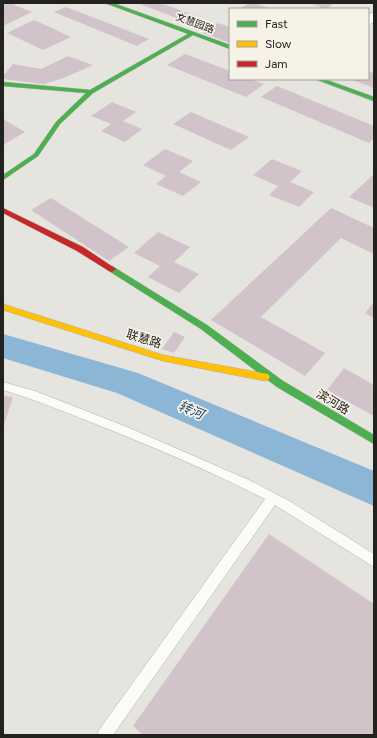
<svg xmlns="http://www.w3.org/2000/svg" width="377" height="738" font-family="Figtree,'Noto Sans SC',sans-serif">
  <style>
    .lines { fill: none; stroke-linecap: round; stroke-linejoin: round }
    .river { fill: #8cb6d6; fill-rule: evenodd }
    .building { fill: #d1c3c9 }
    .lane-casing { stroke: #b0afaa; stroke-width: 1 }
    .street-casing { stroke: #b0afaa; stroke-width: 1 }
    .fast-casing { stroke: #b0afaa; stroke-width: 1 }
    .slow-casing { stroke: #b0afaa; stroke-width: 1 }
    .jam-casing { stroke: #b0afaa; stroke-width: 1 }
    .lane { fill: #fbfbfa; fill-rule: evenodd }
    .street { fill: #fbfbfa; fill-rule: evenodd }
    .fast { fill: #4caf50; fill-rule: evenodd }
    .slow { fill: #ffc107; fill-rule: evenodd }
    .jam { fill: #c62828; fill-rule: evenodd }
    .labels { text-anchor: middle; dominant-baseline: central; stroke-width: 3.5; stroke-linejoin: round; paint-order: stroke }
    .far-street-label { font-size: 10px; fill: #24221e; stroke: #f6f2e8 }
    .street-label { font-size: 12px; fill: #24221e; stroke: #f6f2e8 }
    .water-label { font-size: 13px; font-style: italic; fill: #103e5f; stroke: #f6f2e8 }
  </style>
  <rect width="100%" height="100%" fill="#e6e4de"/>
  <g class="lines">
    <path class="river" d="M3,334l135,39 236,98v35l-257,-113 -114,-35z"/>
  </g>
  <path class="building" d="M3,3h6l23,9 -29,14z
    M137,3h23l37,13 -10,6z
    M249,3h4l18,6h-32z
    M310,3h24l-8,6z
    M66,7l83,32 -12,7 -83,-34z
    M34,20l37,17 -28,13 -36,-17z
    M218,23l12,4v16l-27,-10z
    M185,54l45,17v8h20l14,5 -18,13 -79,-32z
    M68,56l25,9 -29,13 -20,6 -41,-5v-3l10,-12 28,5z
    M368,71l6,2v15l-24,-9h18z
    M277,86l97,40v12l-5,5 -108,-46z
    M112,102l24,10 -13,9 19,8 -17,13 -24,-11 10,-7 -20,-8z
    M191,112l58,25 -18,13 -58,-26z
    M3,119l22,13 -22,13z
    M165,149l28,12 -14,11 22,10 -18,14 -27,-12 10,-8 -23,-11z
    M272,159l30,12 -12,11 24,10 -15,15 -30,-12 9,-9 -25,-11z
    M374,174v34l-25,-11z
    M51,198l78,49 -20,14 -78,-51z
    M331,208l43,20v26l-33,-16 -80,79 64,36 -20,23 -94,-56z
    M158,232l32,15 -16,15 25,12 -20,19 -31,-16 12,-11 -26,-13z
    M374,302v16l-9,-5z
    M174,332l11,5 -11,16 -12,-4z
    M344,368l30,17v31l-47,-26z
    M3,396l10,1 -10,31z
    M269,534l105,70v131h-231l-10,-9z"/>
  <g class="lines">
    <defs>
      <path id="lane" d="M3,382l32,9 92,36 122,53 42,22 83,52v13l-99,-62 -162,230h-16l2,-5 166,-231c-53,-27 -107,-50 -162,-72 -33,-13 -66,-27 -100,-37z"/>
      <path id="street" d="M374,12v10l-6,3v-10z"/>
      <path id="fast" d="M105,3h8l117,42v4l-37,-14 -100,58 -33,31 -22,32 -35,24v-5l31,-21 22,-32 30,-29 -83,-7v-4l87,8 98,-56z
        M315,79h9l50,18v4z
        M112,266l95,59 76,56 91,54v9l-97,-57 -76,-58 -92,-58 -1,-2z"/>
      <path id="slow" d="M3,304l160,51 105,19 2,3 -2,3 -3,1 -102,-20 -160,-51z"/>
      <path id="jam" d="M3,208l80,39 33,22 -4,3 -3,-1 -32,-20 -74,-38z"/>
    </defs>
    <use href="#lane" class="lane-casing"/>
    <use href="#street" class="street-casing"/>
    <use href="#fast" class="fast-casing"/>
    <use href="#slow" class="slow-casing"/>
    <use href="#jam" class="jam-casing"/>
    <use href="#lane" class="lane"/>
    <use href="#street" class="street"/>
    <use href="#fast" class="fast"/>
    <use href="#slow" class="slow"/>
    <use href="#jam" class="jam"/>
  </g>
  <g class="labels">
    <g class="far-street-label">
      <text transform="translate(195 23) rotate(20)">文慧园路</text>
    </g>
    <g class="street-label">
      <text transform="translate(144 339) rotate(17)">联慧路</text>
      <text transform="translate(333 402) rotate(31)">滨河路</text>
    </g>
    <g class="water-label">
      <text transform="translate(191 410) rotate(23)">转河</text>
    </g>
  </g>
  <rect width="377" height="738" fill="none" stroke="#24221e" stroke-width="8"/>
  <rect x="229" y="8" width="140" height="72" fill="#f6f2e8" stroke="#a29f97"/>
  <rect x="237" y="21" width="20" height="6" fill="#4caf50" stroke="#a29f97"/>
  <text x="265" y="28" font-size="12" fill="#24221e">Fast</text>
  <rect x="237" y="41" width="20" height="6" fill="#ffc107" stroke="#a29f97"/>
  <text x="265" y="48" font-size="12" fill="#24221e">Slow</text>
  <rect x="237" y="61" width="20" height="6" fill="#c62828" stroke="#a29f97"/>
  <text x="265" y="68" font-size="12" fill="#24221e">Jam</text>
</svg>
